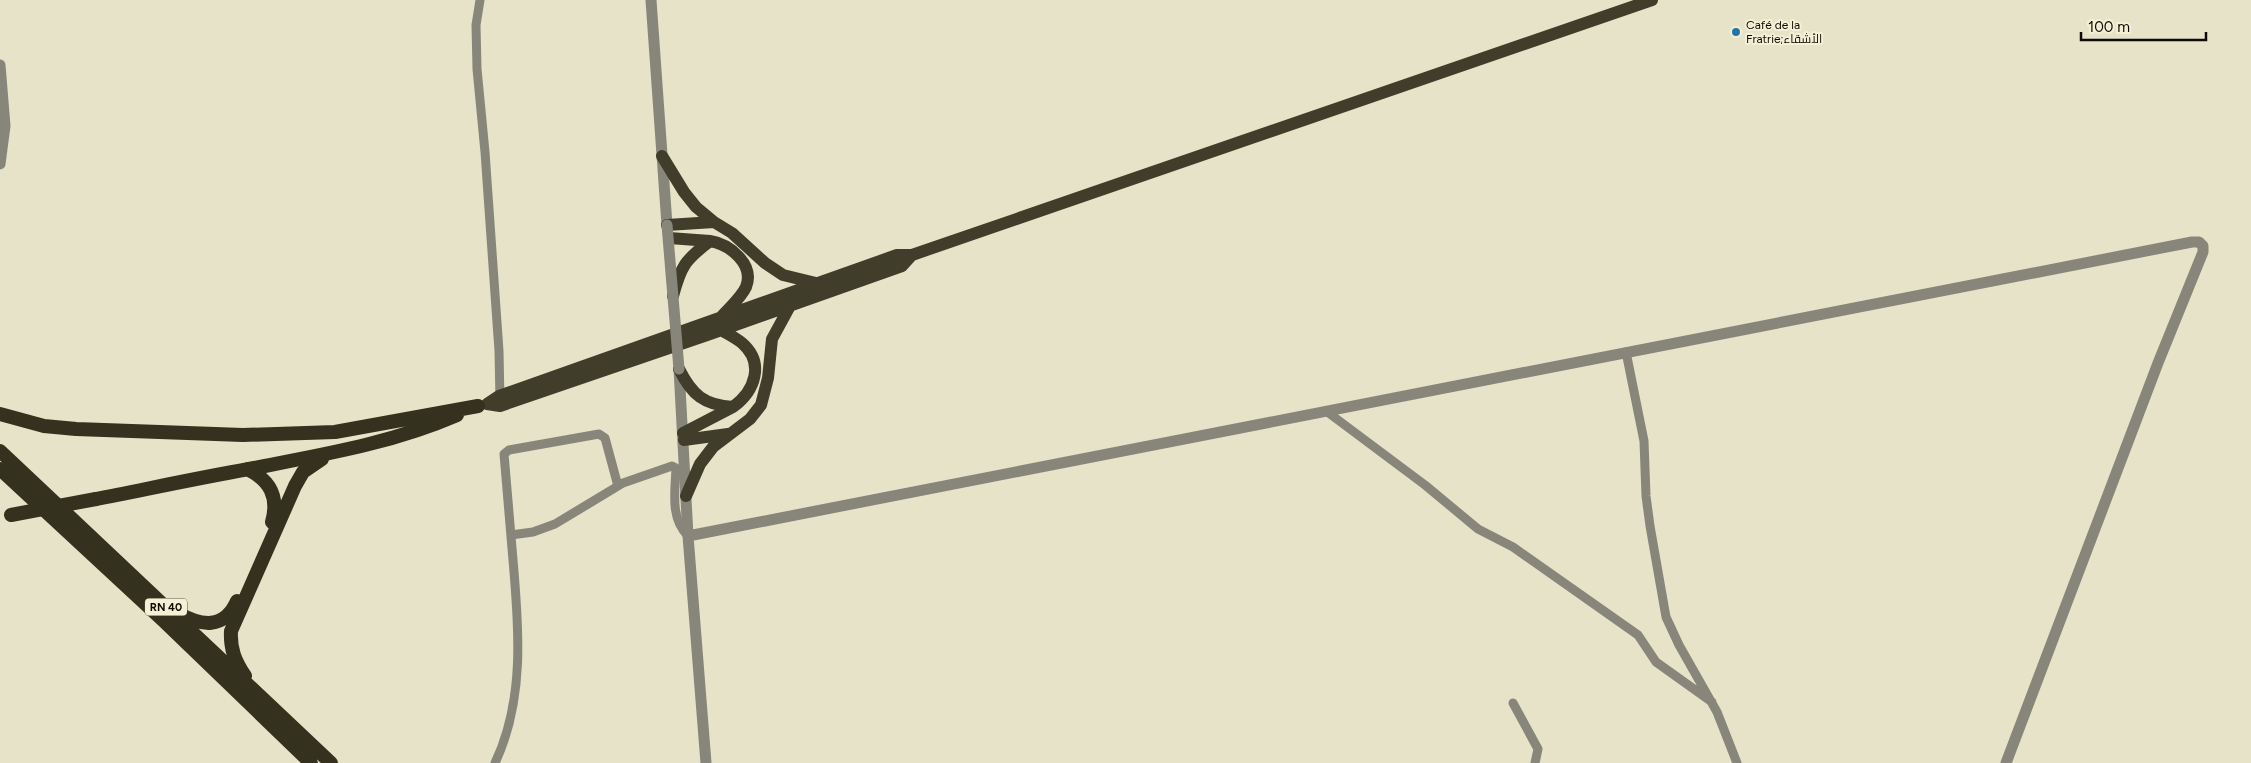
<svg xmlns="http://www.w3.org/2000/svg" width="2251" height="763" font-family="Figtree,Cairo,sans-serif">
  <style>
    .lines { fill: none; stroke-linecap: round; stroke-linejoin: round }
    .minor { stroke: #88867b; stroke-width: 9 }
    .tertiary { stroke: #88867b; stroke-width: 11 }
    .primary { stroke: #403e2b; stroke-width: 12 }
    .trunk { stroke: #34321e; stroke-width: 14 }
    .tertiary-bridge { stroke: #88867b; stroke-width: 11 }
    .trunk-bridge { stroke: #34321e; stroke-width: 14 }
    .poi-dot { fill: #2176a6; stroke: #f4f0d5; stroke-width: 2 }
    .labels { text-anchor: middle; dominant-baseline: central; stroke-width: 4; stroke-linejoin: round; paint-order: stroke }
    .shield { fill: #f4f0d5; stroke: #525043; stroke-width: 1 }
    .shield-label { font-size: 11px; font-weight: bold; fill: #0d0c04 }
    .poi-label { font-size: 12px; fill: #0d0c04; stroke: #f4f0d5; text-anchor: start }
  </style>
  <rect width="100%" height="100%" fill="#e6e3c8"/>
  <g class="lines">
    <path class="minor" d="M480,0l-4,25 1,44 8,83 14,199 1,50
      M1626,352l18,89 2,55 4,30 16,91 13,28 38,67 20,51
      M1326,411l99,74 53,44 35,18 125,88 18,27 56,40
      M511,535l22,-3 22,-8 68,-41 49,-17 4,2c-1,24 -6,50 12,68
      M1513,703l25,46 -3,14
      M495,763c30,-63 24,-135 18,-203 -3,-35 -6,-71 -9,-106l5,-4 90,-16 6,4 13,48"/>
    <path class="tertiary" d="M651,0l16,225
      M0,65l5,61 -5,38
      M679,369l9,167 18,227
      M688,536l1504,-294h7l4,4v6l-45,111 -152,400"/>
    <path class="primary" d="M662,156l22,36 12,15 18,15 18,11 33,30 18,12 37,9
      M667,225l47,-3
      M669,238l41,3
      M673,296c8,-30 12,-36 37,-55 19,3 45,23 36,46 -5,11 -17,21 -25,30
      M679,369c13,26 25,36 54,38 22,-16 32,-44 9,-64 -6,-5 -14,-9 -21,-13
      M487,404l12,-8 398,-141h15l740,-255
      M487,404l13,2 210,-72 192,-68 10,-11
      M683,433l50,-26
      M684,440l44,-6
      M686,496l14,-32 13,-17 37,-28 11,-14 7,-27 4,-39 18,-33"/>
    <path class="trunk" d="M0,414l44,12 32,3 167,6 92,-3 143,-26
      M0,451l331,312
      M0,469l163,151 148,143
      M247,469c23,11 32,28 25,53
      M96,499c51,-10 102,-21 153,-30 71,-14 141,-25 208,-54
      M178,613c23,13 46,17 59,-12
      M245,676c-10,-15 -15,-27 -14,-45l64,-145 8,-14 19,-13"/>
    <path class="tertiary-bridge" d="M667,225l12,144"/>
    <path class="trunk-bridge" d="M11,515l85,-16"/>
  </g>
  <circle class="poi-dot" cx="1736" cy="32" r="5"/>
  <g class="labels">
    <rect class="shield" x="145" y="598.5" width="42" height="17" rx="4"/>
    <g class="shield-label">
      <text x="166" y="607">RN 40</text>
    </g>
    <g class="poi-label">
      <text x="1746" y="25">Café de la<tspan x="1746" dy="14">Fratrie;الأشقاء</tspan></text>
    </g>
  </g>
  <path d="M2081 32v8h125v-8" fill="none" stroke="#0d0c04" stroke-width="2.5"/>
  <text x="2088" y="32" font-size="15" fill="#0d0c04" stroke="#f4f0d5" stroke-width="4" paint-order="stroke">100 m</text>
</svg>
